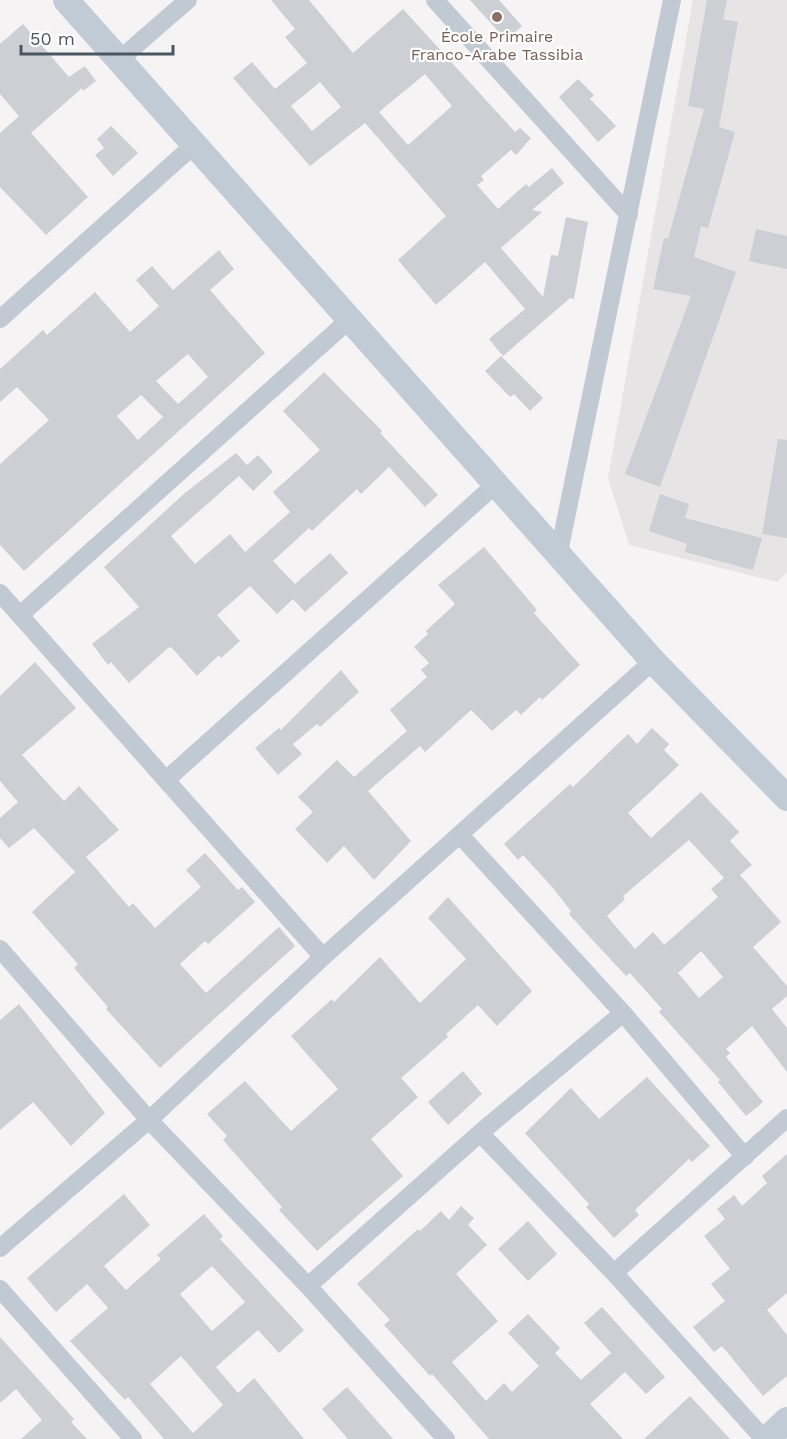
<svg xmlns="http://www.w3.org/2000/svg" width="787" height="1439" font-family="'Work Sans',sans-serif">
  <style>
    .education { fill: #e6e4e5 }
    .building { fill: #cdcfd5; fill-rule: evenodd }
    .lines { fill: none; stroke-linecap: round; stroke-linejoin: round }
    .street { stroke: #c1cad2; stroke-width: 18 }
    .secondary { stroke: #c1cbd6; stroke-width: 26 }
    .education-dot { fill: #8d6e63; stroke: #fff; stroke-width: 2 }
    .labels { text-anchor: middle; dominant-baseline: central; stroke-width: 4.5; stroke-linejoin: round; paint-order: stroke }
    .education-label { font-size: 16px; fill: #785e54; stroke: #fff }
  </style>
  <rect width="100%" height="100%" fill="#f5f3f3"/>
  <path class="education" d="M693,0h94v572l-10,10 -148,-37 -21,-67z"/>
  <path class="building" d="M271,0h38l44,53 50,-44 112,123 5,-4 11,10 -15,17 -5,-5 -30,26 3,4 -7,5 21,24 28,-25 3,3 23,-19 12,15 -32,27 10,2 -41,36 42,49 8,-42 7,1 8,-39 22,5 -14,77 -4,-1 -67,58 -14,-17 36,-30 -40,-47 -49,43 -38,-45 48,-44 -81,-93 -55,43 -77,-88 19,-16 23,27 32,-26 -22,-26 10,-8zM425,74l27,32 -44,39 -29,-33zM320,82l21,25 -29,24 -21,-25z
    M470,0h29l23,26 -16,14z
    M707,0h20l-4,19 15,3 -19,105 16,5 -27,96 -7,-2 -7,31 42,15 -76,215 -35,-13 66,-178 -38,-7 11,-51 4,1 36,-130 -16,-3z
    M23,24l46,53 16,-11 11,15 -13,10 -1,-3 -51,45 57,64 -42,38 -46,-48v-54l19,-17 -19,-22v-50z
    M578,79l16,16 -4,4 26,27 -18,16 -39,-45z
    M111,126l27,27 -25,23 -18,-21 9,-7 -7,-9z
    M756,229l31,7v33l-38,-8z
    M219,250l15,19 -24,21 55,63 -241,218 -24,-26v-81l49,-44 -32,-33 -17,15v-33l43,-39 4,5 48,-43 35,40 29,-26 -23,-26 16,-14 21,24zM188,354l20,23 -30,27 -22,-23zM141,395l22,22 -25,23 -21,-24z
    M501,356l42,42 -13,13 -16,-17 -4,3 -25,-26z
    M324,372l58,59 -2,2 58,62 -13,12 -36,-40 -28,27 -4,-5 -45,42 -3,-3 -36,33 22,23 35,-31 18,20 -43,39 -12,-13 -16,15 -27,-28 -33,29 23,26 -19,17 -2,-3 -22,21 -26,-29 -3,1 -39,35 -18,-21 -3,3 -16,-21 47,-37 -35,-40 81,-74 51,-40 11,12 11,-10 15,17 -20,19 -14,-15 -68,60 24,28 35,-30 15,18 45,-40 -17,-20 47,-42 -37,-39z
    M778,439l9,1v98l-25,-4z
    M660,494l29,10 -4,14 77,20 -9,32 -68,-18 2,-8 -38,-13z
    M484,547l53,63 -3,3 46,52 -38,35 -2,-3 -19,18 -5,-5 -24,21 -21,-21 -46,42 -5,-6 -52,45 43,50 -37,39 -30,-34 -17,17 -32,-34 18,-17 -15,-15 39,-37 17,17 53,-46 -17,-21 37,-33 -6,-7 8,-7 -15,-16 14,-13 -2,-3 29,-27 -17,-19z
    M35,662l41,46 -54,47 42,46 15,-15 40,44 -33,27 43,50 4,-4 22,25 46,-41 -15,-17 19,-17 33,37 4,-3 13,15 -47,42 -3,-3 -25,23 26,29 73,-66 16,19 -135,122 -54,-59 2,-2 -34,-39 4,-4 -46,-52 43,-40 -41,-44 -25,20 -9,-10v-20l18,-16 -18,-21v-85z
    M341,670l18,22 -39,35 -3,-3 -24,20 9,10 -24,21 -23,-27 24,-20 2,2z
    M652,728l17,16 -5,6 15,15 -51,48 23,25 50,-46 38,40 -9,9 22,24 -12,10 41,47 -28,25 34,39v10l-15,13 15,19v44l-35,-46 -26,23 4,4 -4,4 37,45 -17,14 -28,-34 2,-2 -61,-68 3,-3 -32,-36 -4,3 -39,-42 -18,-20 2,-3 -19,-24 -29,-32 -5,5 -14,-16 66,-60 3,3 55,-53 9,10zM689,840l35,38 -13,11 7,8 -54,48 -11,-13 -18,17 -28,-33 18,-17 -2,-3zM701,951l22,26 -24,21 -21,-25z
    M448,897l84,94 -35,35 -19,-21 -32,29 2,3 -47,41 17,19 -47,42 32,37 -86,75 -38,-41 3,-3 -59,-67 4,-4 -20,-22 38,-33 46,50 47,-42 -47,-53 41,-37 2,3 46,-45 40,46 46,-44 -38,-41z
    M19,1004l86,109 -34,33 -38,-44 -33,28v-110z
    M463,1071l19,23 -34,31 -20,-23z
    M647,1077l63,69 -18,16 -3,-3 -54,51 4,5 -25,23 -28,-31 3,-3 -64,-71 46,-45 28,31z
    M787,1154v139l-20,17 20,25v41l-24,20 -41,-50 -8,6 -21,-25 32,-26 -14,-17 19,-15 -26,-33 21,-17 -8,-10 17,-14 8,11 25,-23 -5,-7z
    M124,1194l26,31 -46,41 22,24 35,-31 -4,-4 47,-41 19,22 -3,3 84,91 -25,23 -21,-23 -42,37 22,26 16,-15 50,61h-140l-36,-42 -3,3 -55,-59 38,-33 -21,-24 -31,28 -29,-34zM212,1266l33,36 -33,29 -32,-37zM181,1356l42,49 -30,28 -43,-49z
    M461,1206l13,12 -6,7 19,20 -31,29 42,47 -46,41 34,39 18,-18 8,9 27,-26 -31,-33 20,-19 32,34 -5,5 26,27 30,-27 -27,-30 18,-16 63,70 -19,17 -21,-22 -35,32 33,35h-134l-57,-65 -2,2 -46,-51 6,-5 -33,-36 61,-55 2,2 21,-20 8,9z
    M528,1221l29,33 -29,27 -30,-32z
    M0,1337l74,82 -3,3 16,17h-66l21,-19 -26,-31 -16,14z
    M347,1387l46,52h-45l-26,-30z
    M690,1396l40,43h-86z"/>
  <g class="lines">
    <path class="street" d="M435,0l194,215
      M119,60l69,-60
      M0,319l195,-175
      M559,552l113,-552
      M0,593l323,364
      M20,615l330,-296
      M166,780l330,-296
      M460,835l163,178 122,144
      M0,949l149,171 159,166 138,153
      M480,1133l134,140 150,166
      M0,1248l149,-128 174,-163 330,-296
      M614,1273l173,-155
      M308,1286l172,-153 143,-120
      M0,1289l133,150"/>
    <path class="secondary" d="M66,0l587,661 134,137
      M767,1439l20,-19"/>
  </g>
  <circle class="education-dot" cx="497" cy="17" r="6"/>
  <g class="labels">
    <g class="education-label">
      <text x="497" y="36">École Primaire<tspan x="497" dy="18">Franco-Arabe Tassibia</tspan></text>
    </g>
  </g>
  <path d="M21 45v9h152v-9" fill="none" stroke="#4a5661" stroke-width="3"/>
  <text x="30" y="45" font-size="18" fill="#4a5661" stroke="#ffffff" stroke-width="4.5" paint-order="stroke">50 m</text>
</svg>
